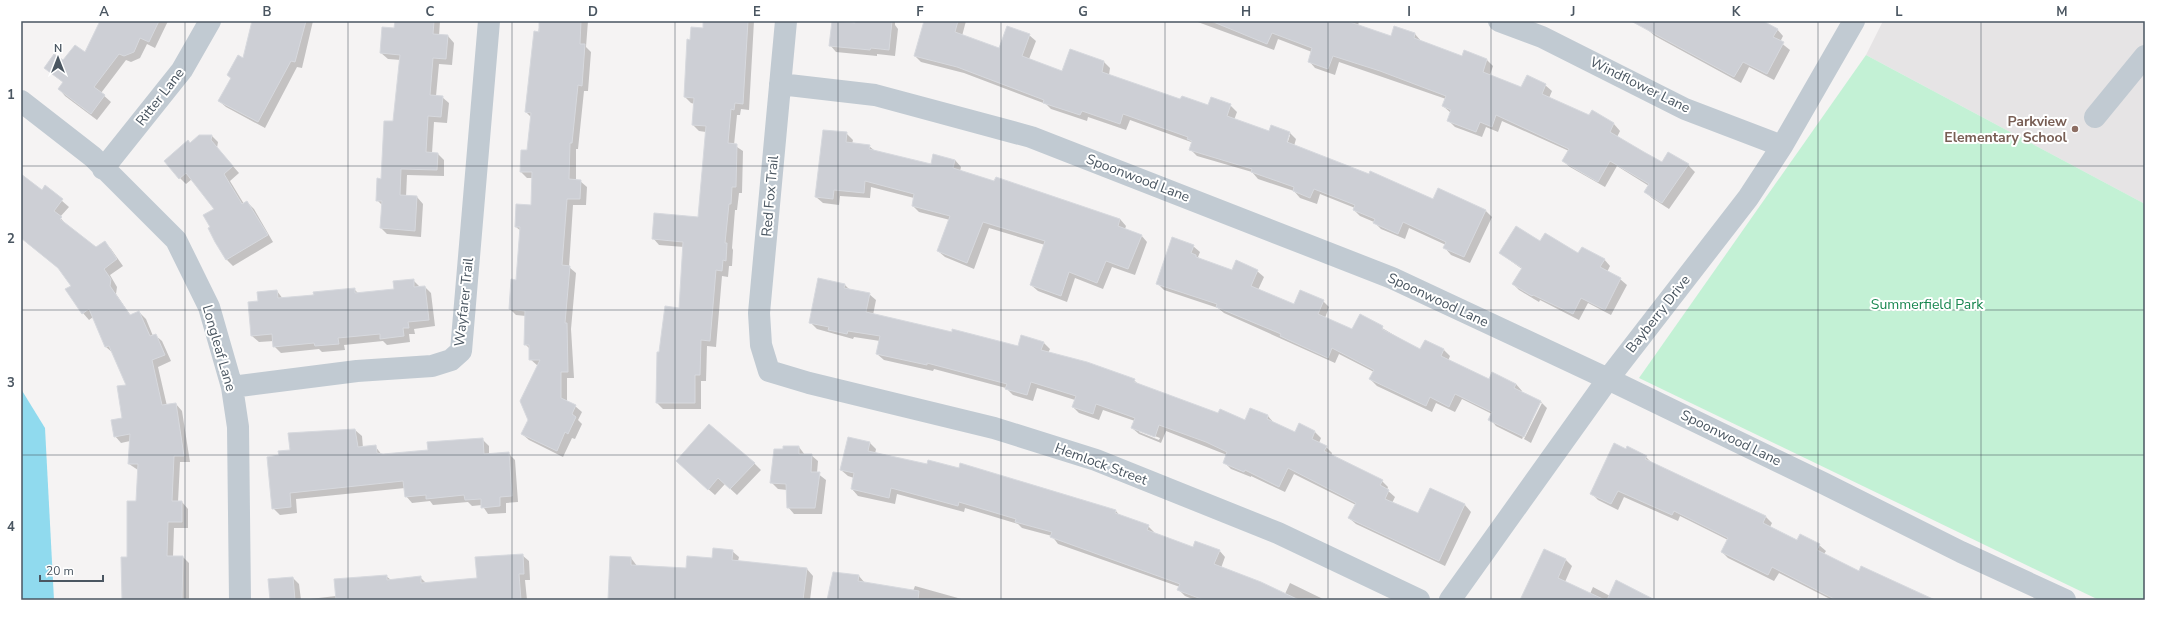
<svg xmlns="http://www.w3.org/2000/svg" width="2166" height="621" font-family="'Nunito Sans',sans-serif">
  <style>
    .education { fill: #e6e4e5 }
    .green { fill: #c3f1d5 }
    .water { fill: #90daee }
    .shadow { fill: #0003; fill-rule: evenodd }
    .building { fill: #cdcfd5; stroke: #d7d9de }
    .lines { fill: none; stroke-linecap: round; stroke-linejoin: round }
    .minor { stroke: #c1cad2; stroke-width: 22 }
    .grid { fill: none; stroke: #4a5661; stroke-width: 1; stroke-opacity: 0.55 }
    .education-dot { fill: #8d6e63; stroke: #fff; stroke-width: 1.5 }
    .labels { text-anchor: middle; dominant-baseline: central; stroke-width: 4; stroke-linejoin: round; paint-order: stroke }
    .street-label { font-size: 14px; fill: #4a5661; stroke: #fff }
    .education-label { font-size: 14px; font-weight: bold; fill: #785e54; stroke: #fff; text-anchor: end }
    .park-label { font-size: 14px; fill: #17864f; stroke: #fff }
    .neatline { fill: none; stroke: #4a5661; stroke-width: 1.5 }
    .grid-label { font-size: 13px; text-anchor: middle; font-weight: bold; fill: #4a5661 }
  </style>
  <rect width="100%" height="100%" fill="#f5f3f3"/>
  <path class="education" d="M1883,21h262v183l-279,-149z"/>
  <path class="green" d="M1866,55l279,149v396h-46l-460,-222z"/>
  <path class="water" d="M21,389l24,39 9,172h-33z"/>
  <path class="shadow" d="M101,21h67l-13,27 -8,-4 -7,14 -9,4 -5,-2 -25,33 10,9 -14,18 -32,-24 -6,-7 5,-6 -19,-15 40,-14z
    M253,21h60l-11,47 -5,-1 -32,61 -39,-21 -7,-6 12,-22 -3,-4 16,-16z
    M396,21h44l-1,15h9l6,7 -2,22 -13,-1 -3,32 6,1 7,6 -2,20 -13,-1 -2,31 6,1 6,6v16l-37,-1 -1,22h11l6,7 -2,33 -34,-3 -6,-6 2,-22 -6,-6 17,-78 7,-62 -13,-1 -7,-6 14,-24z
    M540,21h48l-2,26 5,5 -3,39h-4l-6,58h-2v32h4l7,6 -1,18h-13l-4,62 7,6 -5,56 3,49h-7v24l8,4 7,6 -4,8 4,4 -7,15 -3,-1 -9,19 -34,-17 -7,-6 7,-14 9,-54 -8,-7v-10l-5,-5 1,-28 -10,-1 -6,-6 7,-28 4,-50 -5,-4 16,-21 1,-28h-6l-6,-6 7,-21 3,-34 -5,-5z
    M704,21h50l-5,89 -8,-1 -1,6h-3l-3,30 9,6 -1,42h-3l-2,17h-2l-3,38 1,2 -1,16h-3l-1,11 -6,-1 -6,71 -9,-1 -1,35h-5v28h-38l-6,-6 3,-50 20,-44 4,-62 -25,-2 -6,-7 46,-20 7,-86 -7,-1 -6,-6 2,-21 -4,-1 -6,-6 6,-56 12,-12z
    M856,21h39v4l3,4 -3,27 -18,-2v2l-41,-4 -6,-7 26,-21z
    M933,21h33l-4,15 38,13 29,-14 7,6 -7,18 34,13 41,-10 6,6 -1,7 72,26 27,6 22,-2 7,7 -3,8 36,12 20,1 6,6 -2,7 140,54 51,10 7,7 -22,46 -19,-8 -6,-7 1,-3 -37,-17 -4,11 -24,-10 -7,-7 -14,-6 -6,-6 1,-2 -35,-14 -3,10 -17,-6 -6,-7 -36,-12 -6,-7 -55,-16 -6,-6 2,-7 -2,-1 -61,-22 -4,10 -38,-13 -1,4 -36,-12 -5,-5 -82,-31 -43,-11 -6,-6zM1288,135h2l-4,13z
    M1195,21h164l-1,5 33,11 4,-10 20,7 6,7 41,16 3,-6 22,9 6,6 -3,9 32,13 23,-3 7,6 -3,7 40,19 3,-5 22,12 6,7 -3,6 45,26 6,-10 20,12 7,7 -26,37 -17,-11 -7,-6 4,-6 -32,-20 -12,21 -35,-20 -7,-6 6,-10 -67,-30 -4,11 -12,-5 -4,10 -27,-10 -7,-7 3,-7 -8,-7 3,-7 -107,-37 -4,13 -20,-7 -6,-7 3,-9 -34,-13 -4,11z
    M1653,21h108l16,8 6,7 -3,6 10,8 -16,30 -25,-13 -8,16 -86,-47 -7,-6z
    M846,133l7,7 -1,4 17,2 6,5 56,14 24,-5 6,7 -1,4 160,48 6,7 -1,3 16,6 6,7 -12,33 -23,-8 -9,22 -28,-11 -8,24 -29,-11 -7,-6 14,-40 -56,-17 -15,41 -29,-12 -7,-6 12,-31 -31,-8 -6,-6 1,-8 -43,-11 -1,11 -30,-2 -1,9 -16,-2 -7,-6z
    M200,136h12l6,6 -1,6 22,25 -9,8 14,23 3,-2 7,7 19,33 -40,24 -6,-6 -11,-18 -4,-15 3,-18 -23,-30 -6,5 -6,-6 10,-34z
    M21,174l21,17 4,-4 23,20 -9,10 6,8 30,23 8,-6 7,7 12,17 -13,9 7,12 -1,7 15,22 8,-4 7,7 7,17 2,-1 7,6 9,20 -13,6 9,39 9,-2 6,7 8,51h-10l-2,40h4l6,7v19h-14l-1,29h10l6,6v37h-66l14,-98 1,-32 -9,-6 1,-23 -9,2 -6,-7 8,-17 5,-33 -15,-33 -7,-6 -13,-30 -4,3 -6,-7 -17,-23 6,-4 -11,-16 -40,-32z
    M1541,242l38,13 25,4 6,7 -3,6 13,7 7,6 -16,30 -23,-12 -9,17 -39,-20 -1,2 -20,-12 -6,-6 9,-15 -22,-16z
    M1193,246l7,6 -2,5 2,3 33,11h24l7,6 -6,13 36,15 29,-4 6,6 -4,11 27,12 8,-15 61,36 4,-10 19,9 6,6 -2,5 42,19 26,4 6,7 -1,2 20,9 6,6 -16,35 -7,-4 18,-36h-3l-17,36 -26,-13 -6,-7 2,-5 -30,-15 -7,13 -19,-9 -4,9 -55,-26 -7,-7 4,-7 -35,-18 -4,9 -111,-50 -6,-5 -54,-18 -7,-7z
    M413,280l7,7h5l6,6 4,33 -21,3 1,5h-6l1,8 -23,3 -4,-4 -39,4 1,5 -23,2 -3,-3 -38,4 -7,-7v-5l-15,1 -7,-6 7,-34 18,-11 6,8 71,-10 5,5 36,-4z
    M844,284l6,6 19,4 7,6 -3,15 146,32 24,-5 7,7 -2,4 86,27 5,5 80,29 27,7 22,-5 6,7 21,10 4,-9 16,8 6,6 -2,5 7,4 6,6 -1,3 51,25 6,6 -1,3 8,7 -3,6 27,12 12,-26 34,16 6,7 -26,54 -89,-42 -7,-6 7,-13 -62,-31 -9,18 -34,-16v1l-20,-8 -7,-7 3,-7 -61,-24 -5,12 -22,-9 -7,-6 3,-7 -32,-11 -4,10 -20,-7 -6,-6 2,-7 -38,-12 -4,13 -20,-6 -7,-7 -72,-19 -1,2 -49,-11 -7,-6 3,-13 -26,-4 -1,2 -36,-10 -7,-7zM1139,430l21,8 -1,2 -20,-8z
    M355,430l7,6 1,12 12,-2 7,9 47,-4 53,-12 7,7v9l19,-2 7,7 3,42 -12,1v10l-18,1 -6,-9 -10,1 -4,-4 -35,3 -3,-4 -18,2 -6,-7 -1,-8 -109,11 1,14 -17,2 -7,-7 7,-52 11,-5z
    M870,443l6,6 -1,5 241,57 4,5 28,10 6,6v2l39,15 26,1 6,7 -4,11 64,26 5,-11 35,17h-130l-10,-4 -6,-6 1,-3 -122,-43 -6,-8 -30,-8 -4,-4 -53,-16 -1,4 -67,-18 -2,10 -37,-8 -6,-7 2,-11 -6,-2 -7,-6z
    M799,447l6,8h6l7,6 -1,12 9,7 -4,34h-28l-6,-7 -1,-17 -9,-1 -7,-7 12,-32z
    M1646,457l7,7 113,53 6,6 -2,4 28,15 21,3 7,6 -2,3 35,18 74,28h-101l-53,-27 -5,8 -46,-23 -6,-6 6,-12 -48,-24 -2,5 -54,-24 -6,13 -20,-10 -7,-7z
    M754,463l7,7 -24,25 -12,-11 -10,11 -32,-28z
    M1544,550l22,10 6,6 -7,16 25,12 3,-7 17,9 43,4h-132z
    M732,551l7,6 -1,4 69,8 6,7 -3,24h-201l22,-42 6,8 50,3z
    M522,555l7,6 1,19h-5l2,20h-256l22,-22 6,6 2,16 35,-4 50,-20 5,4 29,-3 7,7 51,-5z
    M859,576l6,7 48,8 2,-5 50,14h-137z"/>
  <path class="building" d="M100,21h59l-10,21 -9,-4 -6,14 -10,4 -5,-2 -25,33 11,8 -14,19 -33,-25 5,-7 -19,-14 10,-14 9,6 12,-15 10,7z
    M252,21h54l-11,41 -4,-1 -33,61 -40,-21 13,-23 -4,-3 11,-20 5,3z
    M395,21h39l-1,13 15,1 -2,24 -13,-1 -3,37 13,1 -2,21 -13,-1 -2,36 12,1 -1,17 -36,-1 -1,26 17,1 -2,35 -35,-3 2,-27h-6l1,-23 4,1 3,-58h9l7,-66 -20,-2 2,-26 12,1z
    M539,21h42l-1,23h5l-3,42 -4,-1 -6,58h-2l-1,36 12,1 -1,19h-13l-5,66 8,1 -5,57h2l1,49h-7v26l15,7 -4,9 4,3 -8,17 -3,-2 -8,19 -36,-17 7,-14 -8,-19 20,-41h-11v-15h-5l1,-34 -16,-2 2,-30 5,1 4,-53h-5l1,-23 15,1 1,-33h-12l1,-22h6l4,-37 -6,-1 9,-81 5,1z
    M703,21h45l-5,83 -8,-1 -1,7 -3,-1 -3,34 9,1 -1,43h-4l-1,17h-2l-4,39h2l-1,18 -3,-1 -1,11 -6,-1 -6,71 -9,-1 -1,35h-5v28h-39l1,-51h2l6,-46 14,2 4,-66 -31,-3 2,-26 44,4 8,-91 -14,-1 2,-27 -10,-1 3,-58 3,1 1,-13 12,1z
    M832,21l23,2v-2h37l-3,29 -18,-2 -1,2 -41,-4z
    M924,21h34l-3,11 44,16 8,-22 23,8 -8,22 40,15 8,-22 34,12 -2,11 78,27 2,-3 26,9 3,-8 20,7 -4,12 42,15 2,-6 19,7 -3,10 82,32 1,-3 63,28 5,-11 48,22 -22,47 -21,-9 3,-6 -43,-20 -5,12 -25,-11 2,-4 -22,-9 2,-5 -41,-16 -4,9 -17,-7 1,-4 -43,-15 1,-3 -63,-19 3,-9 -5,-2 1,-2 -65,-23 -3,10 -38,-13 -2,4 -37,-12 1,-3 -87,-33 -43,-11z
    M1211,21h136l44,15 3,-10 21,7 -1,5 48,18 2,-6 23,9 -4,13 38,15 6,-12 19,9 -4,10 47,21 3,-5 22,13 -4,9 34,20 18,10 6,-10 21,12 -27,39 -18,-11 5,-8 -39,-23 -12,21 -36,-21 7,-12 -73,-34 -4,12 -12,-5 -4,10 -29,-11 4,-11 -9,-4 4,-10 -66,-25 -47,-15 -5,13 -20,-7 4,-14 -40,-15 -5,11z
    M1631,21h132l15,8 -5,8 11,5 -17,32 -24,-12 -9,15z
    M823,130l24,2 -1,10 24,3 -1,4 62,15 2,-10 22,6 -2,8 41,13 2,-4 124,42 -2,7 24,9 -14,34 -22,-8 -9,22 -28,-11 -8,24 -31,-11 15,-44 -62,-19 -16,41 -30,-12 13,-35 -38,-10 2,-12 -49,-13 -1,12 -30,-3 -1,9 -18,-2z
    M199,135h13l-1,5 22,26 -9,8 18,30 5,-3 21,34 -42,25 -11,-18 -7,-14 2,-1 -7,-12 11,-6 -28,-36 -7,6 -15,-18 24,-21 2,3z
    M21,174l21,16 3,-5 18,14 -9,12 8,6 -2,2 36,28 9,-6 12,18 -13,10 7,10 -1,7 20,29 9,-4 11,25 6,-2 9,21 -13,5 10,45 14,-2 8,53h-10l-2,45h10v21h-14l-1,34h16l-1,44h-60l-1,-43h6v-56h9l2,-37h-10l2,-30 -16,3 -3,-17 11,-2 -5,-32 9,-1 -17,-39 -4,1 -16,-38 -7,5 -17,-25 6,-3 -13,-18 -37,-30z
    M1516,226l24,15 5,-8 33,20 4,-6 23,12 -5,8 21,11 -16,32 -24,-12 -8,16 -40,-19 -1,1 -20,-12 10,-16 -23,-15z
    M1172,237l22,8 -3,8 5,2v2l36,13 4,-10 22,10 -7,16 43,18 6,-14 24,10 -6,14 34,15 8,-15 23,12 -1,3 38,20 5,-9 19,9 -3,7 48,23 3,-7 24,12 -2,4 27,13 -17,36 -36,-17 4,-8 -37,-18 -6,13 -19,-10 -4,9 -57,-27 5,-9 -42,-22 -4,10 -48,-22 1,-2 -65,-27 1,-3 -61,-20z
    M818,278l27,6 -1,4 26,5 -4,19 86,20v-3l66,17 3,-11 23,7 -3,8 46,12 48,17 -1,3 84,31 2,-4 25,11 5,-12 18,7 -1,4 28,13 4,-9 16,8 -3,8 15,7 -3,5 59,29 -3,5 9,5 -4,9 33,14 12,-25 35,16 -26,57 -91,-43 8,-15 -68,-35 -9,19 -34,-17 -1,2 -21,-9 4,-11 -21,-10 -47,-17 -4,12 -24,-9 4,-10 -39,-14 -3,10 -21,-7 4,-11 -45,-14 -4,13 -22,-6 2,-5 -80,-21v2l-51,-11 4,-18 -32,-5 -1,3 -19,-4 1,-3 -20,-4z
    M414,279v8l11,-1 4,34 -21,2 1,6h-6l1,8 -24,3v-5l-42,4 1,6 -24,2 -1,-3 -41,4 -1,-13 -21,2 -3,-34 10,-1 -1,-9 20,-2 1,8 36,-3 -1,-3 42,-4v5l39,-4 -1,-8z
    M709,424l46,39 -25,26 -12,-11 -10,12 -32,-29z
    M355,429l3,18 18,-2 1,8 6,1 45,-4 -1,-8 56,-4 1,16 25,-2 3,44 -12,1v9l-19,2v-9l-16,1 -1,-5 -38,4v-4l-21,2 -2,-16 -113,12 1,14 -19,2 -5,-52 12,-2 -1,-4 12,-1 -2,-17z
    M848,437l22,5 -2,9 59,13 1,-4 31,8 1,-5 156,47 -1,3 34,12 -2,5 46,17 2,-6 25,9 -6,14 47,18 38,18h-95l-27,-10 3,-6 -130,-47 2,-5 -37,-10 1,-3 -57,-17 -1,4 -67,-18 -2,10 -38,-9 3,-16 -14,-3z
    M1614,443l12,6 1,-3 20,10 -2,3 121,57 -3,7 34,17 3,-6 20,10 -3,6 42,21 2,-5 74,34h-99l-64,-33 -4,8 -47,-23 7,-14 -54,-27 -2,4 -54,-24 -7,13 -21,-10z
    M783,446h16v8h13l-1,18h9l-5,36h-28l-1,-24 -16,-1 4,-34h9z
    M713,548l20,2 -1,10 75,8 -4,32h-195l2,-44 21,1v8l55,3 1,-12 25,2z
    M1544,549l22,10 -8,19 47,22h-85z
    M523,554l1,20h-5l2,26h-185l-2,-21 53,-4v5l34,-4v7l56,-5 -2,-21z
    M833,572l26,3 -1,6 61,10 -1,9h-91z
    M293,577l2,23h-25l-2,-21z
    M1616,580l39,20h-48z"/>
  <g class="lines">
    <path class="minor" d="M786,21l-27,292 2,32 8,26 40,12 185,45 102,32 182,73 141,67
      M1499,21l43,16 143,72 97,37
      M780,84l95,11 156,42 361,141 216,101 215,104 138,69 104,48
      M21,101l72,56 83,83 33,67 23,80 6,40 2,173
      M2095,117l50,-61
      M103,169l79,-99 28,-49
      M232,387l125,-16 75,-5 19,-6 10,-9 28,-330
      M1450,600l158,-221 140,-181 34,-52 72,-125"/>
  </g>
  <path class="grid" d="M185,21v579M348,21v579M512,21v579M675,21v579M838,21v579M1001,21v579M1165,21v579M1328,21v579M1491,21v579M1654,21v579M1818,21v579M1981,21v579M21,166h2124M21,310h2124M21,455h2124"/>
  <circle class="education-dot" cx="2075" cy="129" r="4"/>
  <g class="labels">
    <g class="street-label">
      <text transform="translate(1640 85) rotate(26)">Windflower Lane</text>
      <text transform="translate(160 97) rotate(-52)">Ritter Lane</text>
      <text transform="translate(1138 178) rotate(21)">Spoonwood Lane</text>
      <text transform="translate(770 196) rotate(-85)">Red Fox Trail</text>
      <text transform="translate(1438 300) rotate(25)">Spoonwood Lane</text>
      <text transform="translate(464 302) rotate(-84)">Wayfarer Trail</text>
      <text transform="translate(1658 314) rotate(-52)">Bayberry Drive</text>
      <text transform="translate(219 348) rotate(74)">Longleaf Lane</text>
      <text transform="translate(1731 438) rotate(26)">Spoonwood Lane</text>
      <text transform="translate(1101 464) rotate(20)">Hemlock Street</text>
    </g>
    <g class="education-label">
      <text x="2067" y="121">Parkview<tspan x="2067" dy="16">Elementary School</tspan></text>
    </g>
    <g class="park-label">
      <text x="1927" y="304">Summerfield Park</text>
    </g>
  </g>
  <rect width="2166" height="621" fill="none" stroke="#ffffff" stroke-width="44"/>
  <g transform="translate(58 58)" stroke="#ffffff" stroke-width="3" paint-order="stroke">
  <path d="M0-3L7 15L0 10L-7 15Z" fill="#4a5661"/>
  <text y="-6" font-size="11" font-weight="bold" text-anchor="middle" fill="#4a5661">N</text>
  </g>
  <path d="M40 575v6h63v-6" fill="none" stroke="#4a5661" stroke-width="2"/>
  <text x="46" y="575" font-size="12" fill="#4a5661" stroke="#ffffff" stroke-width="3" paint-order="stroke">20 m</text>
  <rect x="22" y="22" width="2122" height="577" class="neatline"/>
  <g class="grid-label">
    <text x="104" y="16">A</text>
    <text x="267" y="16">B</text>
    <text x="430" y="16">C</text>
    <text x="593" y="16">D</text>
    <text x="757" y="16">E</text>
    <text x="920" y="16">F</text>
    <text x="1083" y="16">G</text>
    <text x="1246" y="16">H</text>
    <text x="1409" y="16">I</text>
    <text x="1573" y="16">J</text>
    <text x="1736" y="16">K</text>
    <text x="1899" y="16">L</text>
    <text x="2062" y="16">M</text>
    <text x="11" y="99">1</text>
    <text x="11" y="243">2</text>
    <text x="11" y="387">3</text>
    <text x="11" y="531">4</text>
  </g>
</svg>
